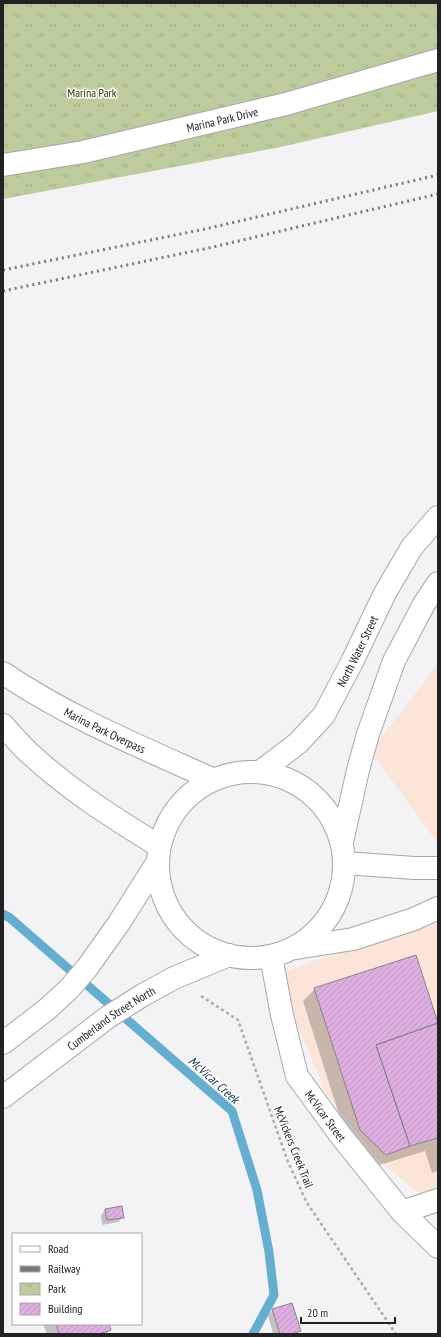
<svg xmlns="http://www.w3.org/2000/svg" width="441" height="1337" font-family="'PT Sans Narrow',sans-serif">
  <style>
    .commercial { fill: #fbe4d8 }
    .park { fill: url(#park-tufts) }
    .shadow { fill: #0003 }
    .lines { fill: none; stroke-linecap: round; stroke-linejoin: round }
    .stream { stroke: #66aed0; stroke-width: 9 }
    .building { fill: url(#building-hatch); stroke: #868386 }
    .street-casing { stroke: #a6a6a9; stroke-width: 24 }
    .secondary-casing { stroke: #a6a6a9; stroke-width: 24 }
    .path { stroke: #ababad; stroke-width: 2.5; stroke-dasharray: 3 3; stroke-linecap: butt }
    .street { stroke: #fff; stroke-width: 22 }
    .secondary { stroke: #fff; stroke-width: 22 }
    .rail { stroke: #79797b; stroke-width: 3; stroke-dasharray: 2 4; stroke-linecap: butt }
    .labels { text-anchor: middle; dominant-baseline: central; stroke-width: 3; stroke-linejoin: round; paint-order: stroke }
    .park-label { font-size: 12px; fill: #283302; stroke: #fff }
    .street-label { font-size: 12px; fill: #222224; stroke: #fff }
    .water-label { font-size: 13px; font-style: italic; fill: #1b3c4b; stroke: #fff }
  </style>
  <defs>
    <pattern id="park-tufts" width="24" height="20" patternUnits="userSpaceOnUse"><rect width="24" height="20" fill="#bdcc9c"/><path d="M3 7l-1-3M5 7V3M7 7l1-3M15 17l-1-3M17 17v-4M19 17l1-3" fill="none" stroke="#a2af86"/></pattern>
    <pattern id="building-hatch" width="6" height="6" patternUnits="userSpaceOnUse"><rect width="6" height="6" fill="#dfafe1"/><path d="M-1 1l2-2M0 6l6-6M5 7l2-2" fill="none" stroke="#bf96c1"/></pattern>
  </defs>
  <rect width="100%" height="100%" fill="#f3f3f6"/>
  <path class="commercial" d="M438,664v180l-67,-93z
    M438,915v294l-63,-52 -49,-64 -50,-118z"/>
  <path class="park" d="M3,3h435v108l-162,37 -273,51z"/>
  <path class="shadow" d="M315,989l123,35v147l-6,2 -7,-22 -52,16 -25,-24 -45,-142z
    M105,1210l18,7 -5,5 -16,3 -1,-10z
    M273,1310l27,21 -3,3h-24l-5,-19z
    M43,1324h65l2,6 -4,4h-59z"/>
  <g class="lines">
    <path class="stream" d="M3,914l7,4 222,193 25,79 12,62 5,43 -21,39"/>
  </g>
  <path class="building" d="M416,955l22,68 -62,22 34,101 -24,9 -26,-25 -46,-142z
    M438,1023v115l-28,8 -34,-101z
    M122,1206l2,12 -17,2 -2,-11z
    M292,1303l9,28 -9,3h-12l-8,-25z
    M56,1324h53l2,6 -12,4h-40z"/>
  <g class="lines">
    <defs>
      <g id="street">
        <path id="s1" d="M3,165l80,-13 203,-48 152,-44"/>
        <path id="s2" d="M3,673c65,44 138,74 209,106"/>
        <path d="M3,725c7,8 15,17 23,25 40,38 86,67 133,96"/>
        <path id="s3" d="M271,956l11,59 15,61 44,60 61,76 36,35"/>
        <path d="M402,1212l36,-12"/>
      </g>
      <g id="secondary">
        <circle cx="251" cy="865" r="93"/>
        <path id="s4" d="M260,772l38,-29 26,-28 28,-53 33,-69 27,-46 26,-30"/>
        <path d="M342,842l16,-72 10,-36 26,-73 30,-57 14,-21"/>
        <path d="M345,863l69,5h24"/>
        <path d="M296,948l57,-9 61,-20 24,-11"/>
        <path d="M3,1043l43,-33 23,-21 18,-21 32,-45 38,-60"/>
        <path id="s5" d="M3,1097l105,-80 35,-22 31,-17 55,-23"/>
      </g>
    </defs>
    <use href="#street" class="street-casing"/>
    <use href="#secondary" class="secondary-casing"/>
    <path class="path" d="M201,996l37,24 50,142 19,41 89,131"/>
    <use href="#street" class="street"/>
    <use href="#secondary" class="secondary"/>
    <path class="rail" d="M3,270l202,-41 233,-54
      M3,291l210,-44 225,-53"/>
  </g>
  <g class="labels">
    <g class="park-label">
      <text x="92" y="92">Marina Park</text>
    </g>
    <g class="street-label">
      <text stroke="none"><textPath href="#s1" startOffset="224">Marina Park Drive</textPath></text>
      <text stroke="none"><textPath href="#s4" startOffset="158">North Water Street</textPath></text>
      <text stroke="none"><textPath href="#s2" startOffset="117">Marina Park Overpass</textPath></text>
      <text stroke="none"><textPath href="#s5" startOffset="134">Cumberland Street North</textPath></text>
      <text stroke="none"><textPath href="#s3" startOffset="172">McVicar Street</textPath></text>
      <text transform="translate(294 1147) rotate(68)">McVickers Creek Trail</text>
    </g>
    <g class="water-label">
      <text transform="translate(214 1080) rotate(42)">McVicar Creek</text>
    </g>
  </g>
  <rect width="441" height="1337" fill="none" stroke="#222224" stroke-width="8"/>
  <rect x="12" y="1233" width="130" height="92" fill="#ffffff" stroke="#a7a7a7"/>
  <rect x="20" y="1246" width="20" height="6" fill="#ffffff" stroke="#a7a7a7"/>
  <text x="48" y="1253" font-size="12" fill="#222224">Road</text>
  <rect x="20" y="1266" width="20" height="6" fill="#79797b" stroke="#a7a7a7"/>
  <text x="48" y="1273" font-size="12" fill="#222224">Railway</text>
  <rect x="20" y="1283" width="20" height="12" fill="url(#park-tufts)" stroke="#a7a7a7"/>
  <text x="48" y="1293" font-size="12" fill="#222224">Park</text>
  <rect x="20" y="1303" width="20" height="12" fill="url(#building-hatch)" stroke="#a7a7a7"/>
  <text x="48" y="1313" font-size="12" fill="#222224">Building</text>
  <path d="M301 1317v6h94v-6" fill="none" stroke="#222224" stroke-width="2"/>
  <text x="307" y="1317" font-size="12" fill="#222224" stroke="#ffffff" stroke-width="3" paint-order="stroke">20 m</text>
</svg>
